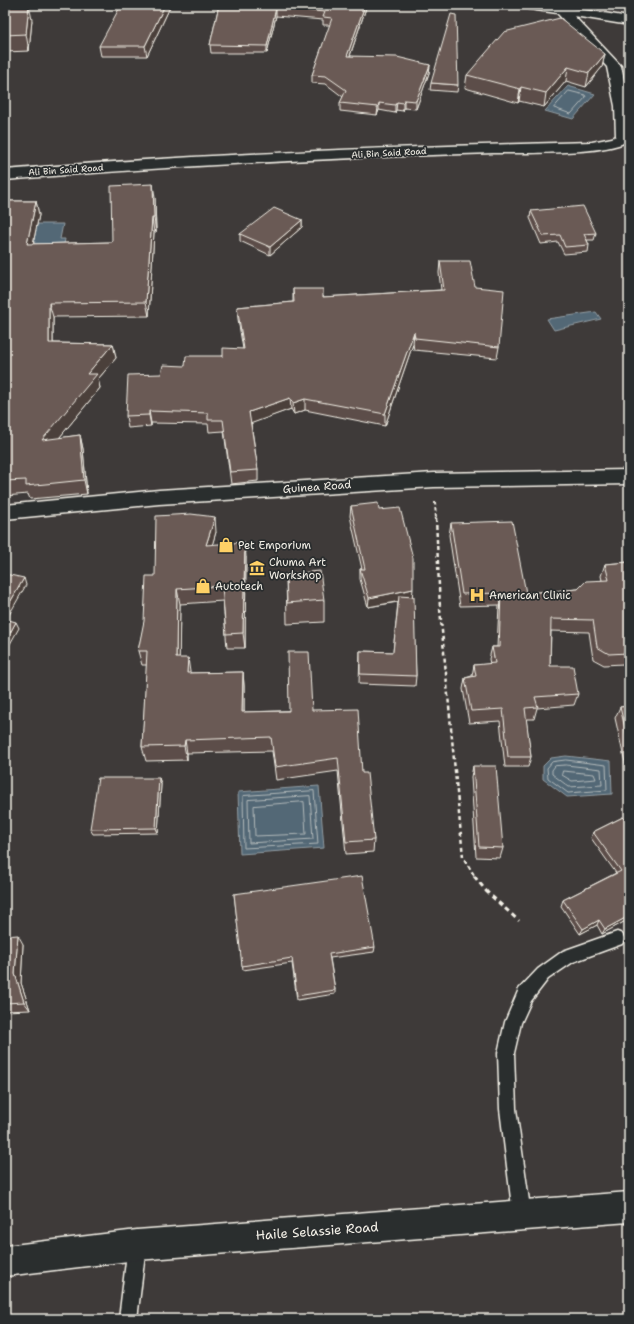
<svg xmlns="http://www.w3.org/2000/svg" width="634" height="1324" font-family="'Shantell Sans',sans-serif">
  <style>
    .water { fill: #526776; stroke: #939ea4 }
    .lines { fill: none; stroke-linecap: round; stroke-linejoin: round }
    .shore { stroke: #b3baba; stroke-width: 1 }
    .lane-casing { stroke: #f4f1e8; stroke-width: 3 }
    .street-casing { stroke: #f4f1e8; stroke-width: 3 }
    .secondary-casing { stroke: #f4f1e8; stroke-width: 3 }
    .path-far2 { stroke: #f4f1e8; stroke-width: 2; stroke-dasharray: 3.5 2.5; stroke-linecap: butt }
    .path-far1 { stroke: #f4f1e8; stroke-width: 2.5; stroke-dasharray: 4 3; stroke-linecap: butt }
    .path { stroke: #f4f1e8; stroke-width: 3; stroke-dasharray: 5 4; stroke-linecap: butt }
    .lane { fill: #2a2d2e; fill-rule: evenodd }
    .street { fill: #2a2d2e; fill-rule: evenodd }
    .secondary { fill: #2a2d2e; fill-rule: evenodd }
    .wall { fill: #5c4d48; stroke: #f4f1e8 }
    .shaded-wall { fill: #4b3f3b; stroke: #f4f1e8 }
    .building { fill: #6b5a54; stroke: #f4f1e8 }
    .labels { text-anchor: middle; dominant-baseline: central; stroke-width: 3.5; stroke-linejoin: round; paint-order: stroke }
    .far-street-label { font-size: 9px; fill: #f4f1e8; stroke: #2a2d2e }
    .street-label { font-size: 11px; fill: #f4f1e8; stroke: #2a2d2e }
    .poi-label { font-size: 11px; fill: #f4f1e8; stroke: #2a2d2e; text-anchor: start }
    .near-street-label { font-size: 13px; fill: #f4f1e8; stroke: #2a2d2e }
  </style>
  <rect width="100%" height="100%" fill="#3e3a39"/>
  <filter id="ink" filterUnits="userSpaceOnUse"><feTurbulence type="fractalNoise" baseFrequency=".025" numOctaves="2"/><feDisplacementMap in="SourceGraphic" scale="8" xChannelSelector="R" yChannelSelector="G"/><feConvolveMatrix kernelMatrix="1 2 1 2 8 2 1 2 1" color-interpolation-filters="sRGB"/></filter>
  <g filter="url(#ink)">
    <path class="water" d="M568,86l27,8 -22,25 -28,-8z
      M30,224h33l-3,15h5l-3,16h-31l4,-14 -9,-1z
      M596,312l5,7 -47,11 -7,-11z
      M566,756l45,5 1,33 -45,3 -24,-18v-13l8,-8z
      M319,786l5,62 -84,6 -2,-62z"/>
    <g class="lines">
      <path class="shore" d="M569,91l16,4 1,2 -15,17 -17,-6z
        M566,760l40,5 1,25 -39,3 -20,-15 -1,-10 5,-6z
        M566,765l35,4 1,16 -33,2 -17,-13v-4l3,-4z
        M563,771l31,3 2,5 -24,2 -10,-6z
        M314,791l4,53 -74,4 -1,-52z
        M310,796l3,43 -64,4 -1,-43z
        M304,802l2,32 -51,2 -1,-30z"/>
      <defs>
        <path id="lane" d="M617,932l5,2 3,5 -3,5 -49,18 -25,17 -17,22 -10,22 -7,30 2,56 15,106 -3,6 -6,3 -6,-3 -3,-6 -13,-106 -2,-56 7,-31 14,-33 19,-20 25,-18z
          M137,1236l6,3 3,6 -9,74h-18l9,-74 3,-6z"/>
        <path id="street" d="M523,5h30l76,12v8l-55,-9 47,50 8,39v34c-12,16 -112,14 -136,14 -163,5 -326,13 -488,27v-10c195,-16 391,-23 587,-28l20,-4 4,-2 -1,-30 -8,-39 -50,-54 -28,-4 -5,-1z
          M629,470v14l-195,3 -275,17 -154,15v-14l154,-15 275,-17z"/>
        <path id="secondary" d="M629,1192v30l-492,38 -132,16v-30l132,-16z"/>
      </defs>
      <use href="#lane" class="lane-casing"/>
      <use href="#street" class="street-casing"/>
      <use href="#secondary" class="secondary-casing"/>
      <path class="path-far2" d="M435,502l1,17"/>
      <path class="path-far1" d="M436,518l4,91 23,248 12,20"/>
      <path class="path" d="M474,876l13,16 32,29"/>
      <use href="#lane" class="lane"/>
      <use href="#street" class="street"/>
      <use href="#secondary" class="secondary"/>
    </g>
    <path class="wall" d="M5,5l27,15 -3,31 -24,1z
      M171,5l-24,51h-46l-2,-10z
      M219,5h148l-17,51 80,9 -1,8 -13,36 -12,-1 -1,3 -7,-1 -1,3 -16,-3 -2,5 -37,-4v-8l3,-6 -17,-13 -14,-1v-8l18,-50h-7v-5l-47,-4 -9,37h-56l-1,-8z
      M605,54l-3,13 -16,20 -20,-6 -22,26 -25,-6 -1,2 -53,-15 2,-13z
      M431,83l27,2 -1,7 -27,-2z
      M155,198l1,34h-2l-5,84 -96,1v26l60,1 3,14 -18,21 2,9 -41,50 21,-3 3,14 4,45 -57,5 -2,-5 -23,2v-295h31l3,14 -6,29 79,-2z
      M531,211l65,22 -2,7h-7l2,5 -1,7 -24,2 -6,-12 -17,2 -11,-26z
      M302,220v7l-32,28 -30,-14v-7z
      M440,261l35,26 24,60 -2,11 -83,-8 -1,-6 -28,82 -80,-16 -11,4 -3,-5 -40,14 7,47v11l-27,3 -7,-53 -15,1 -1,-8 -57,-1v3l-23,2 -2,-12 35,-42 24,-8 38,-10 20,-7 -5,-30 -1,-12 56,-5v-13l30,8 118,-7 -2,-17z
      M351,506l28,4 34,87 3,79 -1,10 -56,-2 1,-33 33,1 5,-50 -30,5 -8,-28v-10h2l-12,-53z
      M451,523l75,70 52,-4 24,-9 -1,-4 4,-12 24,-2v124l-6,-22 -19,1 -11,-6 -4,-27 -38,-1 -1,35 28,28 -4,11 -37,3 -3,11h-8l5,38 -3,10h-23l-5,-46 -31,2 -6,-34 2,-11 7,-2 2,-11 16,-1 -1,-5 3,-12h5l2,-42 -39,1 -11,-71z
      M216,532l-4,13 34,12 -1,91h-18l-4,-47 -43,3 -1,54 11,14v1l53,-1 1,14v26l68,-2 50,63 12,67 -1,12 -27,2 -8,-83 -62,9 -4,-29 -85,2v7l-41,1 -4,-14 5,-82h-5l-4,-14 17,-75z
      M286,574l38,26v22l-37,2z
      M629,706v61h-3l-11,-49 5,-11z
      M473,766l30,82 -3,10 -24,-1 -5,-80z
      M159,778l2,6 -3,49 -65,1 -3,-5z
      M623,817l6,102 -27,15 -5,-9 -17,9 -19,-28 2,-6 53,-27 -25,-35 2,-6z
      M234,894l141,53 -1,5 -44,6 5,32v4l-38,6 -5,-37 -49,7z
      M5,936l18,8 -2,39 9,27 -25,1z"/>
    <path class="shaded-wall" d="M29,5l3,15 -3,31 -3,-17z
      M165,5h6l-24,51 -2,-10z
      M365,5h2l-20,59v-8z
      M276,8v8l-9,37v-7z
      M605,54l-3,13 -16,20 3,-14z
      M430,65l-1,8 -13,36v-8z
      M568,67l-2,14 -22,26 2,-14z
      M521,87l-2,14 -1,2 2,-14z
      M404,100v8l-1,3v-8z
      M397,102l-1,8 -1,3v-8z
      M379,103v7l-2,5 1,-8z
      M153,184l2,14 1,34 -2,-14z
      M36,201l3,14 -9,43 -3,-14z
      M152,218l2,14 -5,84 -3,-14z
      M302,220v7l-32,28v-8z
      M49,303l4,14v40l-4,-14z
      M414,332l-1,12 -28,82v-12z
      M113,344l3,14 -18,21 2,9 -54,66 -4,-14 45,-66z
      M290,398l1,11 -41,15 -1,-12z
      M305,399v11l-11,4 -1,-11z
      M149,411l2,12v3l-2,-11z
      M80,435l3,14 4,45 -3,-14z
      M215,517l1,15 -8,28 -2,-15z
      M245,542l1,15 -1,91 -2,-15z
      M24,578l2,7 -21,37v-11z
      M177,589l3,15 -1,68 -3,-14z
      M413,589l-1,10 -44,8 1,-9z
      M16,622l3,6 -13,23 -1,-3v-6z
      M188,658l2,14v15l-3,-14z
      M243,672l1,14v39l-2,-13z
      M185,740l2,13v7l-3,-14z
      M159,778l2,6 -3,49 -2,-5z
      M629,916v3l-27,15 3,-5z
      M599,920l-2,5 -17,9 3,-5z
      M18,935l5,9 -2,39 9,27 -6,-8 -9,-28z"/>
    <path class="building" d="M5,5h24l-3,29 -21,1z
      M121,5h44l-20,41h-46z
      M219,5h146l-18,51 50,1 33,8 -14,36 -12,-1 -1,3 -6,-1 -2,3 -16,-2 -1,4 -38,-4 6,-13 -20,-14 -14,-1 20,-57 -9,-1 2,-5 -49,-4 -9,38 -57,-1z
      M451,14l5,1 2,70 -27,-2z
      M560,18l45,36 -16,19 -21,-6 -22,26 -25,-6 -1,2 -53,-14 37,-43z
      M153,184l1,34h-2l-6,84 -97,1v40l64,1 -26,30h10l-55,66 38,-5 4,45 -58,6v-6l-21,1v-280h31l-9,43 85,-2 -1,-56z
      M583,206l13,27 -12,1 5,11 -24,2 -5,-12 -17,1 -12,-25z
      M274,208l28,12 -32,27 -30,-13z
      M440,261h30l5,26 29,3 -5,57 -84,-9 -1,-6 -29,82 -80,-15 -12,4 -3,-5 -41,14 9,58 -28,2 -7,-52h-15v-7l-59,-2v4l-23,1 2,-41 33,-1 2,-9 22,1 1,-10h37v-8l21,1 -7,-42 57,-5 -1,-13h30v8l121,-7z
      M378,503l1,7 21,-2 13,50v31l-44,9 -9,-29h5l-14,-63z
      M191,514l24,3 -9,28 39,-3 -2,91 -17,1 -4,-48 -45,3 -1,69h12l-1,15 56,-1 -1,40 47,-1 -1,-59h21l3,58 46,-1 4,64h5l7,67 -28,2 -8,-84 -63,9 -4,-30 -86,3 -1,6 -42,1 5,-96h-9l6,-30 2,-45h9l1,-60z
      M512,521l14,72 52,-4 8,-8 23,-1 -4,-16 24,-2v95l-1,-4 -19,1 -12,-7 -4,-27 -42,-1 -1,47h23l5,28 -43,3 3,10 -13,1 6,49h-23l-5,-48 -32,2 -6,-33 11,-2 -2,-11 21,-2 -3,-16h7l2,-54 -39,1 -11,-71z
      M320,571l4,29 -37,3 -1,-29z
      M5,574l19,4 -19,33z
      M399,596l15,1 2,79 -56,-2v-23l33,1z
      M5,619l11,3 -11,20z
      M629,706v40l-9,-39z
      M473,766h23l7,82 -24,-1z
      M98,778h61l-3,50 -66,1z
      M623,817l6,7v92l-24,13 -6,-9 -16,9 -20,-29 58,-29 -28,-39z
      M362,876l13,71 -46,7 6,36 -38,6 -5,-38 -50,8 -8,-72z
      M18,935l-3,39 9,28 -19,1v-67z"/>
  </g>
  <defs>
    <symbol id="shop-bare" viewBox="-9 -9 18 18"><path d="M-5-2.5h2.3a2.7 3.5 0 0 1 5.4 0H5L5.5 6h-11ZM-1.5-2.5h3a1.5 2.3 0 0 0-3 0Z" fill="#ffd166" stroke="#2a2d2e" stroke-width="2.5" paint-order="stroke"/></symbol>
    <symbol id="museum-bare" viewBox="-9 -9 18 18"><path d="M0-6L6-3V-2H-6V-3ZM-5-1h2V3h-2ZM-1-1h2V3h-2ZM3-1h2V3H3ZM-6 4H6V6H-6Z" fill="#ffd166" stroke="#2a2d2e" stroke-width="2.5" paint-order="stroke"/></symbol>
    <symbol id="hospital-bare" viewBox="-9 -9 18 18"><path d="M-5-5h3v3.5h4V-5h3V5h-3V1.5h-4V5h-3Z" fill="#ffd166" stroke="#2a2d2e" stroke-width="2.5" paint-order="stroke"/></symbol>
  </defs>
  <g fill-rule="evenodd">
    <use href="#shop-bare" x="215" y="534" width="22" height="22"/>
    <use href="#museum-bare" x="246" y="557" width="22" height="22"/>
    <use href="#shop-bare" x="192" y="575" width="22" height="22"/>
    <use href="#hospital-bare" x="466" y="584" width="22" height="22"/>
  </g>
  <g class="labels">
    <g class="far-street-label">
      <text transform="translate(389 153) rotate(-3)">Ali Bin Said Road</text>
      <text transform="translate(66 170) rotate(-4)">Ali Bin Said Road</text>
    </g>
    <g class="street-label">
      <text transform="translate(317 487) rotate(-4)">Guinea Road</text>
    </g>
    <g class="poi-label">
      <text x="238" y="545">Pet Emporium</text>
      <text x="269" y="562">Chuma Art<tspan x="269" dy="13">Workshop</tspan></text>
      <text x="215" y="586">Autotech</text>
      <text x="489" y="595">American Clinic</text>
    </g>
    <g class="near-street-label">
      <text transform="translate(317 1231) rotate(-4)">Haile Selassie Road</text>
    </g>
  </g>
  <rect width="634" height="1324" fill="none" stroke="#2a2d2e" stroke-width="20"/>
  <rect x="10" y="10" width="614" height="1304" fill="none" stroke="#f4f1e8" stroke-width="1.5" filter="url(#ink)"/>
</svg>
